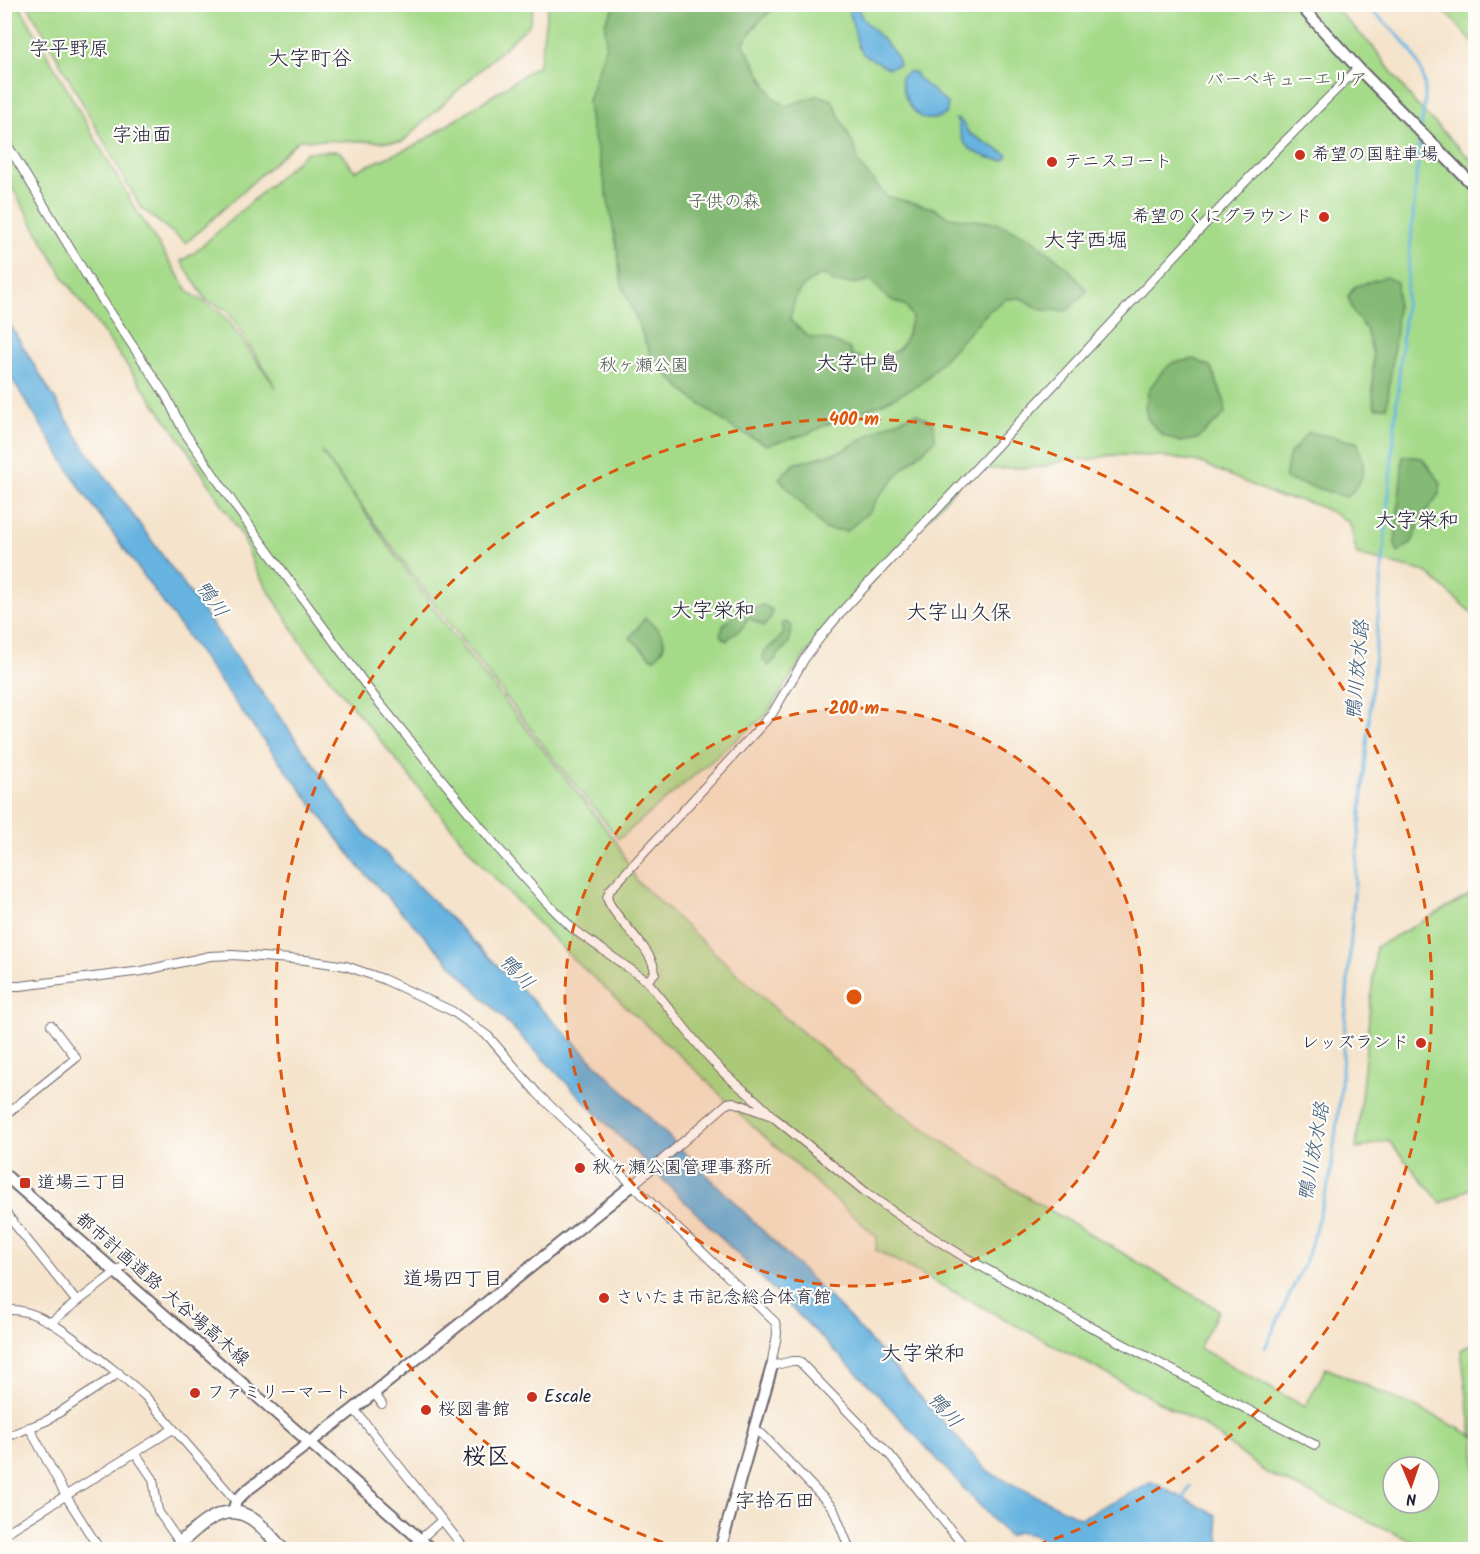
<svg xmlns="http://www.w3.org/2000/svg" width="1480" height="1554" font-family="Kalam,'Klee One',sans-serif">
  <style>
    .green { fill: #a5da89; stroke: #647e62; stroke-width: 1.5; fill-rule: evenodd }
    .forest { fill: #84ba75; stroke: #536e58; stroke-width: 1.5; fill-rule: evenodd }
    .water { fill: #67b4e0; stroke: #446b8e; stroke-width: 1.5 }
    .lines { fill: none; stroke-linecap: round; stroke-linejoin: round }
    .stream { stroke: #67b4e0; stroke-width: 3 }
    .street-casing { stroke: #6c666d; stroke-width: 10 }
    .secondary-casing { stroke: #6c666d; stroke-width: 14 }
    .primary-casing { stroke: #6c666d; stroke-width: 15 }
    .street { stroke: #fff; stroke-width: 8 }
    .secondary { stroke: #fff; stroke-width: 10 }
    .primary { stroke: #fff; stroke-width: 12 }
    .ring { fill: none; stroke: #de560e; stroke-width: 3; stroke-dasharray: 10 8 }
    .poi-dot { fill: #c8321e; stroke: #fdfcf7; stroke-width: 2 }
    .labels { text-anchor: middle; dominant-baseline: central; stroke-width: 4.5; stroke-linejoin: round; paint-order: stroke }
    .park-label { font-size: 18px; fill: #495952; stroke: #fdfcf7 }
    .poi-label { font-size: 18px; fill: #22223b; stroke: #fdfcf7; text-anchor: start }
    .street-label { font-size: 18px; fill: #22223b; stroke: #fdfcf7 }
    .neighbourhood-label { font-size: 20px; fill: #22223b; stroke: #fdfcf7 }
    .water-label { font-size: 20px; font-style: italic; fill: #3e5c7d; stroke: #fdfcf7 }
    .quarter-label { font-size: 21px; fill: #22223b; stroke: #fdfcf7 }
    .district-label { font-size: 24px; font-weight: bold; fill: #22223b; stroke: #fdfcf7 }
    .centre { fill: #de560e; stroke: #fdfcf7; stroke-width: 3 }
    .ring-label { font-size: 18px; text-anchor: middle; font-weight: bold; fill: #de560e; stroke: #fdfcf7; stroke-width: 4.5; stroke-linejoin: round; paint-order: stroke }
  </style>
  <rect width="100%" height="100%" fill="#fdfcf7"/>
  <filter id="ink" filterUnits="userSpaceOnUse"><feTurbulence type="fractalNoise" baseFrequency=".0167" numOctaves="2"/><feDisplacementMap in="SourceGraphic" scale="12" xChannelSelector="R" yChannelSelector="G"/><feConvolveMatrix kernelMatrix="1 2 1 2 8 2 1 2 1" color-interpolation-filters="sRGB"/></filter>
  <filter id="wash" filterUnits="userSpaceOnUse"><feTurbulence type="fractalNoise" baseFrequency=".008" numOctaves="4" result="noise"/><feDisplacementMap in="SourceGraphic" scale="24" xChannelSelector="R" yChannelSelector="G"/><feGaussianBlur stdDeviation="1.35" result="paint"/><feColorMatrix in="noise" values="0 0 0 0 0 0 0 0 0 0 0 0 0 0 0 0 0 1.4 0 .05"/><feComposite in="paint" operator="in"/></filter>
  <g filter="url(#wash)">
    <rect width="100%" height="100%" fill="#f5e3cb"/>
    <path class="green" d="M4,5h15l114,200 56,87 36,24 52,73 -49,-78 -22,-11 -25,-39 13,-8 113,-101 32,-1 16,20 65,-28 119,-78 9,-60h784l42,43 40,54 61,62v452l-49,-44 -69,-17 -7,-32c-20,-13 -44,-25 -69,-25l-82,-36 -40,-6 -47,-1 -25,5 -18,-1 -27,8 -70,3 -167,185 -38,59 -148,125 -69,-85 -86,-111 -143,-192 133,186 163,206 20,38 145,134 104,87 121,83 212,125 -20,38 106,59 21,-39 107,47 42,22v112h-47l-161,-76 -63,-47 -328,-176 1,-13 -138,-123 -37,-38 -130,-118 -90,-93 -178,-218 -49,-78 -12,-32 -60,-94 -117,-162 -61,-106zM1393,1467h36v36h-36z
      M28,5h506l-5,20 -127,117 -103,-2 -113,103 -45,-35z
      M1440,5h35v40z
      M1475,892v300l-4,-4 -30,15 -53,-63 -32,9 20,-202z
      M1475,1341v95l-3,-1 -11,-85z"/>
    <path class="forest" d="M617,4l160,1 -20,19 -14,19 30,54 13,9 33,-11 13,5 24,51 2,12 28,33 47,12 16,9 48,6 32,14 39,31 19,23 -20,20 -26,-1 -20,-12 -15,1 -18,13 -67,72 -40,20 -47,17 -27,13 -40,11 -32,-16 -46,-33 -36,-36 -32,-78 -3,-29 -16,-84 -11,-43 -3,-25 18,-56 -1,-23zM823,274l12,9h24l13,-3 15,18 19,8 6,11c-8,31 -9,32 -37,45l-23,-7 -3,-7 -21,-8 -19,-3 -19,-17c5,-27 8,-34 33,-46z
      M1385,277l12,5c2,42 -6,84 -10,125l-12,1 -2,-12v-41l-7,-26 -12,-15 -6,-17 6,-10z
      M1194,359l17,8 14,36v11l-28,25 -17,3 -18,-7 -14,-15 -3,-12 4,-19 12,-16 11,-10z
      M916,413l18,11 1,16 -31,28 -25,28 -8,14 -24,21 -22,-2 -46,-51 15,-14 48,-13 41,-24z
      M1308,433c17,0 32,7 49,9 9,27 11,33 -10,55l-62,-18 4,-24z
      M1403,456l19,2 19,25 -2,11 -16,22 -11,26 -14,11 -3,-9z
      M763,605l9,5 -1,8 -7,8 -13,-7h-4c-4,14 -15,12 -20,22l-7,-6 4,-11 18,-15h9z
      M645,618c17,13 29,25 8,41l-23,-21z
      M787,622l5,5 -3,16 -20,23 -6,-6 1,-8 17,-15 3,-7 -3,-6z"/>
    <path class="water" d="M848,5h8l7,14 22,23 11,13 3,10 -11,3 -25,-14 -5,-8z
      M908,72h6l5,7 29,25 -2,10c-27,17 -43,-12 -45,-37z
      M956,119l4,1 9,13 10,6 29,16 -4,5c-13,0 -38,-8 -42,-22 -3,-7 -2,-12 -6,-19z
      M4,315l79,131 278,383 487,487 140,156 93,46 71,-36 64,33 5,34h-158l-30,-14 -17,-3 -7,4 -4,-3 -133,-145 -277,-276 -129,-132 -106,-112 -120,-159 -157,-217 -78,-124z"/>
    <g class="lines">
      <path class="stream" d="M1365,4c27,26 57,46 60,86 1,11 -2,25 -4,37
        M1265,1348l43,-93 22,-78 10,-79 14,-205 66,-757
        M1183,1500l7,-14"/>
    </g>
  </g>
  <g filter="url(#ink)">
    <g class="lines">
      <defs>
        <path id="street" d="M4,139l87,144 75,113 17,34 55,80 135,185 124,152 50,56 26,26 74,52
          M4,455h1
          M4,986h16l122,-15 68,-15 22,-1 74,5 40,6 37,13 69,32 36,25 49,57 238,229c6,14 -4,29 -3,44l20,-5h7l90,93 78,96
          M4,1116l72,-58 -25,-33
          M772,1116l96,78 43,30 55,34 136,75 213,112
          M634,1184l94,-81 5,-1 39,14c-14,-16 -32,-28 -48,-43 -29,-28 -51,-62 -77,-92l8,-8c-2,-26 -40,-52 -48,-75l3,-8 162,-176 33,-56 17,-23 23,-27 343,-366 79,-83 91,-91
          M4,1211l73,91
          M4,1310c36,-3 69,28 95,48 16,13 32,25 47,39l90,104
          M51,1322l82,-63
          M374,1393l8,11
          M354,1409l107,135
          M29,1427l37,69 34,54
          M755,1431l7,3 71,74 17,42
          M4,1438l44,-18 71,-47
          M136,1454l17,25 5,32 22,32
          M4,1534l169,-105
          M408,1550l34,-30"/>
        <path id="secondary" d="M1299,4l59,64 118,120
          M4,1174l428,376
          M233,1512l3,-11 10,-10 108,-82 280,-225
          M720,1550l52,-184"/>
        <path id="primary" d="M173,1550c19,-18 48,-50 76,-33 13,7 24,22 34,33"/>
      </defs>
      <use href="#street" class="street-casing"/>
      <use href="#secondary" class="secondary-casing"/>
      <use href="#primary" class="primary-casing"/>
      <use href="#street" class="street"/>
      <use href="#secondary" class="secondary"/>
      <use href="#primary" class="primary"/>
    </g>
  </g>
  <circle cx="854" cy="997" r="289" fill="#de560e" fill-opacity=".12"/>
  <g class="ring">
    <circle cx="854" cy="997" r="289"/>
    <path d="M680 1548A578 578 0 1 1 1028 1548"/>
  </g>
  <g class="poi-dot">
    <circle cx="1300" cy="155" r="6"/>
    <circle cx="1052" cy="162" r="6"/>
    <circle cx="1324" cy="217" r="6"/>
    <circle cx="1421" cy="1043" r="6"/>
    <circle cx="580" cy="1168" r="6"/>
    <rect x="19" y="1177" width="12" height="12" rx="3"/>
    <circle cx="604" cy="1298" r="6"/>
    <circle cx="195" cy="1393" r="6"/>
    <circle cx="532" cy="1397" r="6"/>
    <circle cx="426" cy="1410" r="6"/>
  </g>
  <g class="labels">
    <g class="park-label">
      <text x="1287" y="80">バーベキューエリア</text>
      <text x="724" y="202">子供の森</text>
      <text x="644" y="366">秋ヶ瀬公園</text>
    </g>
    <g class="poi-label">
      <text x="1312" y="155">希望の国駐車場</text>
      <text x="1064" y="162">テニスコート</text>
      <text x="1312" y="217" text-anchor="end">希望のくにグラウンド</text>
      <text x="1409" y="1043" text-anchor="end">レッズランド</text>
      <text x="592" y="1168">秋ヶ瀬公園管理事務所</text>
      <text x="37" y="1183">道場三丁目</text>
      <text x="616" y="1298">さいたま市記念総合体育館</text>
      <text x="207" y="1393">ファミリーマート</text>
      <text x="544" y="1397">Escale</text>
      <text x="438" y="1410">桜図書館</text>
    </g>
    <g class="street-label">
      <text transform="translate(162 1290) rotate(41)">都市計画道路 大谷場高木線</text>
    </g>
    <g class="neighbourhood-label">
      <text x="69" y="50">字平野原</text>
      <text x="142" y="136">字油面</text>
      <text x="453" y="1280">道場四丁目</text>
      <text x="775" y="1502">字拾石田</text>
    </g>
    <g class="water-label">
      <text transform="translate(211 600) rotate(55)">鴨川</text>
      <text transform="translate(1359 670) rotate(-85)">鴨川放水路</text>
      <text transform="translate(516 973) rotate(46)">鴨川</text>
      <text transform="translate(1315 1152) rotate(-80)">鴨川放水路</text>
      <text transform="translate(944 1411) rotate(48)">鴨川</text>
    </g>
    <g class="quarter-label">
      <text x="310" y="59">大字町谷</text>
      <text x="1086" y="241">大字西堀</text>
      <text x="858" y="364">大字中島</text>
      <text x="1417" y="521">大字栄和</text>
      <text x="713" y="611">大字栄和</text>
      <text x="959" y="613">大字山久保</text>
      <text x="923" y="1354">大字栄和</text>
    </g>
    <g class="district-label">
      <text x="486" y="1457">桜区</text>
    </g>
  </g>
  <circle cx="854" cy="997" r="9" class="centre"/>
  <g class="ring-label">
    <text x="854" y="425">400 m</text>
    <text x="854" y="714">200 m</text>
  </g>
  <rect width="1480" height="1554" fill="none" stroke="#fdfcf7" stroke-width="24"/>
  <g transform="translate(1411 1485) rotate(178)"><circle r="28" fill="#fdfcf7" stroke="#a5a5ac" stroke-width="1.5"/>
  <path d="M0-4.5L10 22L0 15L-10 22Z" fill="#c8321e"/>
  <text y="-9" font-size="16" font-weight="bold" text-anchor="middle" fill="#22223b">N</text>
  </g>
</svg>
